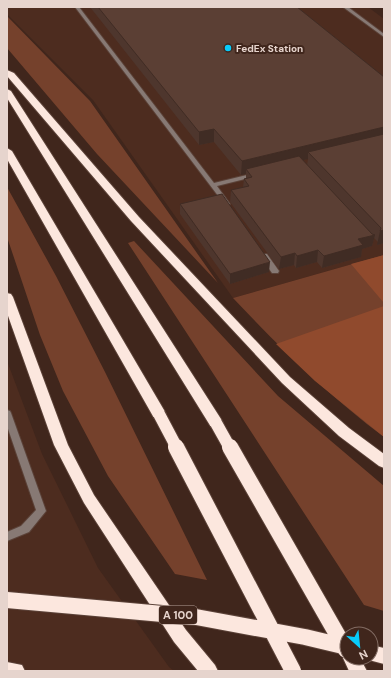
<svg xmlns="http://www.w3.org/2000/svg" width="391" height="678" font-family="'DM Sans',sans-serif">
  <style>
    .built { fill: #4d2c1f }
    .green { fill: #75412c }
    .forest { fill: #904a2d }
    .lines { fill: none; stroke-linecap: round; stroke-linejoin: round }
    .lane-casing { stroke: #5b4238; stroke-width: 2 }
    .highway-casing { stroke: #5b4238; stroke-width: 2 }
    .lane { fill: #877974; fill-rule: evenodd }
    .highway { fill: #fce7de; fill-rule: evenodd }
    .highway-bridge-far1-casing { stroke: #5b4238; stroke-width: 14; stroke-linecap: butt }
    .highway-bridge-casing { stroke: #5b4238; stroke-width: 18; stroke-linecap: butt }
    .highway-bridge-far1 { stroke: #fce7de; stroke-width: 12 }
    .highway-bridge { stroke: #fce7de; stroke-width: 16 }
    .wall { fill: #4e362d; fill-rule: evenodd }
    .shaded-wall { fill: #402c24 }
    .building { fill: #5b3f34; stroke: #402c24 }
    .poi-dot { fill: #08cbfa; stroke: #40261c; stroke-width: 1.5 }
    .labels { text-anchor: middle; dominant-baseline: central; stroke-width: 4; stroke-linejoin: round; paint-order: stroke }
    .far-poi-label { font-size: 10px; font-weight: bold; fill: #e6d4cd; stroke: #40261c; text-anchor: start }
    .shield { fill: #40261c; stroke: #b4a098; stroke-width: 1 }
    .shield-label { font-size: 11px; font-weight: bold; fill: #e6d4cd }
  </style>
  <rect width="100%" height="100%" fill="#40261c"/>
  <path class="built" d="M7,7h361l16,12v236l-151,43 -140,-198 -86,-86z
    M7,361l35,93 56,114 71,99 5,4h-167z"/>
  <path class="green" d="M7,16l83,85 128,182 -121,-129 -90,-106z
    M7,187l49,89 49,96 102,208 -32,-6 -67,-98 -45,-85 -23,-56 -33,-98z
    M134,241l144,155 106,90v125l-20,-6 -236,-362z
    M384,255v182c-55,-41 -104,-89 -151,-139z"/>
  <path class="forest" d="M384,255v48l-33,-39z
    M384,306v131l-69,-56 -39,-37z"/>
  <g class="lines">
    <defs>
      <path id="lane" d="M75,7h4l135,176 41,-10 2,1v2l-40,10 13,18 -1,1h-4z
        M343,7h5l36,27v3z
        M261,254h6l12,17 -1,2h-6l-12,-17z
        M7,410l3,1 1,2 35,98 -17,21 -22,9v-9l14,-6 15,-16 -29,-84z"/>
      <path id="highway" d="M7,70l7,3 125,144 151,160 59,51 35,26v14l-5,-2 -40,-30 -57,-53 -151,-162 -124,-145z
        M7,89l4,2 210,328 2,4 -2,4 -5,1 -5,-1 -204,-329z
        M7,148l5,3 152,259 2,4 -2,4 -5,1 -5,-1 -147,-259z
        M7,293l4,1 2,3 55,148 26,50 92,135 29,35 3,6h-20l-24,-29 -90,-139 -30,-58 -47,-132z
        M371,645l13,3v16l-19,-5 6,-1z
        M347,651v7h13l7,13h-18l-6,-13z
        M7,662l15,3 3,6h-18z"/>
    </defs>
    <use href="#lane" class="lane-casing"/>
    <use href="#highway" class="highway-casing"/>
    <use href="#lane" class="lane"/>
    <use href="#highway" class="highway"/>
    <defs>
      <path id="highway-bridge-far1" d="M159,414l18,34
        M216,423l14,25"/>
      <path id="highway-bridge" d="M176,447l117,224
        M230,447l116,203
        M7,600l189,17 109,20 42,10"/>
    </defs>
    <use href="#highway-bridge-far1" class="highway-bridge-far1-casing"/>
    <use href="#highway-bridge" class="highway-bridge-casing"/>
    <use href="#highway-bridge-far1" class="highway-bridge-far1"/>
    <use href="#highway-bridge" class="highway-bridge"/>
  </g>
  <path class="wall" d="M90,7h212l-4,1 86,69v166l-7,2 1,-3 -4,-4 -2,8 -10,3 -1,8 -39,11 -5,-6 -21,6 -2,-3 -15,4 -49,-67 1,-12 12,-3 1,-8 2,-1v-4l-5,1 -27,-33 -15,3zM308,159l-1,6 -5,-5z
    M180,204l89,68 -39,12 -50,-70z"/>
  <path class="shaded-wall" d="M384,127v13l-76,12v7l-59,14 -3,-4v5l-5,1 1,-14z
    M214,129v13l-15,3v-13z
    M384,230v13l-7,2 3,-14z
    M375,235l-3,11 -10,3 -1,8 -39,11 2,-12 34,-17z
    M318,250l-1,12 -21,6 1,-12z
    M295,253l-1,12 -15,4 2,-12z
    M270,262l-1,10 -39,12v-10z"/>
  <path class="building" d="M98,7h199l87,70v50l-142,34 -28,-32 -15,3z
    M384,134v96l-4,1 1,-3 -73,-76z
    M299,156l73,78 3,1 -17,4 5,6 -39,11 -6,-6 -21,6 -2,-3 -14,4 -50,-67 18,-4 -5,-7 8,-2 -6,-8z
    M222,194l48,68 -40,12 -50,-70z"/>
  <circle class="poi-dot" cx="228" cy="48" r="4"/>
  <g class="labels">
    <g class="far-poi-label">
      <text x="236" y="48">FedEx Station</text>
    </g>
    <rect class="shield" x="159" y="606" width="38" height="18" rx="3"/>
    <g class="shield-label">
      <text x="178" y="615">A 100</text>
    </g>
  </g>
  <rect width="391" height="678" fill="none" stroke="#e6d4cd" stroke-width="16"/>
  <g transform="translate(359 646) rotate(153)"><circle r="19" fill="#40261c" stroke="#826c63"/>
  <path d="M0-3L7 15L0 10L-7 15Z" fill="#08cbfa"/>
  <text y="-6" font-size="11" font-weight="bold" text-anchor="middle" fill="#e6d4cd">N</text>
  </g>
</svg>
